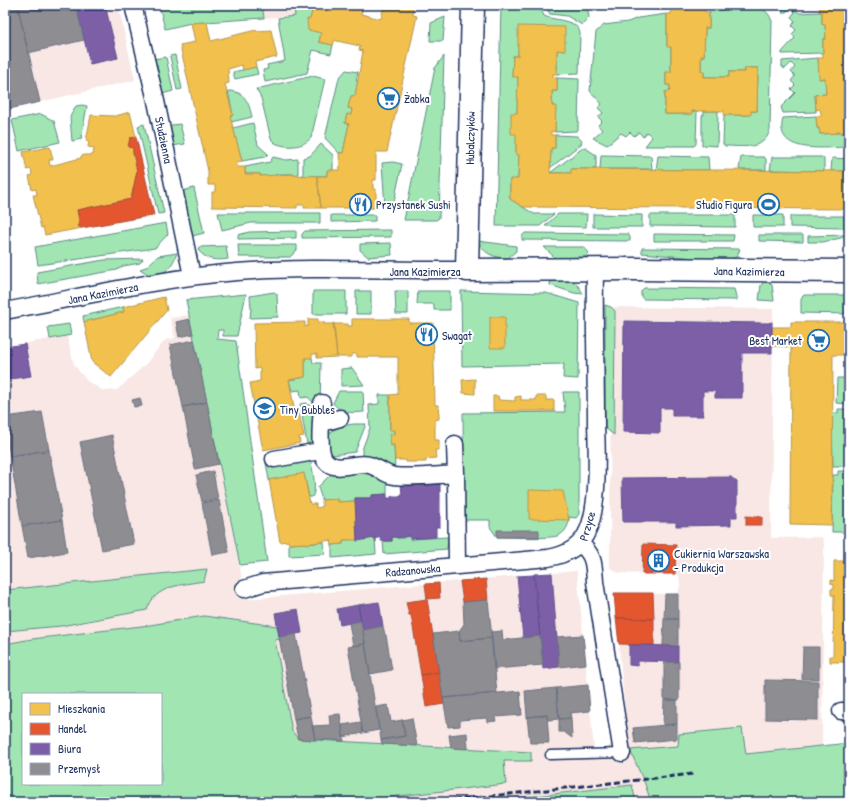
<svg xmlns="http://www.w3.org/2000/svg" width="854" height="807" font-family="'Patrick Hand',sans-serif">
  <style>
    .built { fill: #f8e7e4; fill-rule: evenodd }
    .green { fill: #a1e6b2; stroke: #5e8a88; fill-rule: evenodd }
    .homes { fill: #f2c14e; stroke: #b29553 }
    .shops { fill: #e4572e; stroke: #a84b3c }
    .offices { fill: #7b5ea7; stroke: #5e5091 }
    .industry { fill: #8d8d92; stroke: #6b7182 }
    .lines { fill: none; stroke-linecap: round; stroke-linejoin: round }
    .lane-casing { stroke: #1b2f5e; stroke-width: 11 }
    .street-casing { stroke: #1b2f5e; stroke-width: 19 }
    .secondary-casing { stroke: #1b2f5e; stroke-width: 25 }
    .lane { stroke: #fff; stroke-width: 8 }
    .street { stroke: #fff; stroke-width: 16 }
    .secondary { stroke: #fff; stroke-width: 22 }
    .rail { stroke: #1b2f5e; stroke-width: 3; stroke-dasharray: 6 3; stroke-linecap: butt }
    .labels { text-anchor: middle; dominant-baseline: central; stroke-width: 4; stroke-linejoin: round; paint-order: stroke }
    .poi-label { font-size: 12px; fill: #1b2f5e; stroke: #fff; text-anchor: start }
    .street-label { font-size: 12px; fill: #1b2f5e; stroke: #fff }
  </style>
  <rect width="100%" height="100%" fill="#fff"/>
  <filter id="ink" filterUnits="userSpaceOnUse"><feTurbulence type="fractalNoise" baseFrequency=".025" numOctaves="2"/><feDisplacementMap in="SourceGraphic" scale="8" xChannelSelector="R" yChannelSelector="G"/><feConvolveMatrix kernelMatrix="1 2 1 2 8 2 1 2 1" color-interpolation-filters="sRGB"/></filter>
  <g filter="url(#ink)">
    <path class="built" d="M5,5h113l17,75 -130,30z
      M262,5h32l1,11 -31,2z
      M611,307l162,2 -2,227 1,2 50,-1 2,7 -2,202 27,-3v59h-844v-455l62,-11 7,29 13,16 17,10 13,-1 28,-25 20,-25 10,-2 -5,-20 19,-3 57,284 331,-28 17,180h9l7,-6 18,-3 -14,-149 64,1 2,-9 -1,-10 -60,-2 -9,-5zM23,694h138v90h-138z"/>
    <path class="green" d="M159,5h103l2,13 -73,5 -26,6z
      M294,5h20l-4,14 11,14 -2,9 14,3 -2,9 -18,-4 -6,23 -42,9 -2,-12 5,-1 -1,-4 18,-4 -7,-43 17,-2z
      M501,5h38l5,11c11,5 33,3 36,17l-1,40 -22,1v-24l7,1 -45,-24 -1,29h-5l-1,20 6,1 -2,77 3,1 -1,24 -8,1v19l24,15h20l-14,12h-44z
      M544,5h43l2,13 -7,7 -15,-9 -17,-2z
      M751,5c11,1 17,6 21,16l-2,109c-6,21 -28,16 -45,16l-2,-2 1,-29h26l1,-4h6l1,-43h-13v4h-16v5h-25v-6h-3v-15h3l1,-28h4v-16z
      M785,5h6l8,8 23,-1v12h3l1,15h-3v14l-41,1v-2l13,-14 -3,-4 4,-4 -4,-4 3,-5 -4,-4 4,-5 -4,-4 -8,6 -1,-4z
      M667,14v32l4,1v25h-5v13h4v6l-5,1v22h26l1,-3h5l-1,33 -2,2h-49l7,-9 -5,-5 -4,5 -4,-5 -5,4 -4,-4 -4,4 -5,-3 -14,12 -14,-7 9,-8 -4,-5 4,-4 -4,-4 5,-4 -5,-5 4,-4 -12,-13 6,-59 8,-7 24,-3 10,-4z
      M445,17l-2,24h-13l1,-18z
      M175,55l7,34 -5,1 -7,-34z
      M444,56l-5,162 -3,2h-32l31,-152z
      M166,57l7,34 -11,3 -9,-35z
      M818,58l2,21 5,-1 1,16 -11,1 1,17 -33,1 -2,-6 14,-14 -4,-4 4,-4 -4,-4 4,-5 -4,-4 4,-5 -4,-4 -6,6 -3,-2v-6z
      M256,67l2,7 -23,5 -2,-7z
      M346,70l12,2 -2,9h2l-3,15h-4l-3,12 4,1 -1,6 -4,-1 -2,9 4,1 -6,29h-4l-14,-15 14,-60z
      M313,76l12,3 -14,59c-9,10 -25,10 -36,5l-4,-4 -10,-41 -5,-9z
      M557,78l22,1 -1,51 -2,1 -21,1v-26h-3v-15h5z
      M228,91c17,0 21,12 24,26l-21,5 -1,-6 3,-1z
      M82,105l5,1 -6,33 -9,2 -2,-24 6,-11z
      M704,111h14l-1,35 -15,-1v-30h2z
      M41,114l13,7 6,21 -41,9 -7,-31z
      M816,116l1,12h2l1,6 17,-1 3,-2v2l9,-1v15c-21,0 -76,9 -66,-29z
      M253,123l5,22 10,9 -3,3 -23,4 -9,-33z
      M144,124l20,89 -6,1 -20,-88z
      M180,124l5,20 -13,2 -3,-17 4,-4z
      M555,135l22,1 5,5 -1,3 -31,24 1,-20h4z
      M321,144l12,11v15l-6,1v5h-24v-18l7,-2z
      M584,147l12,8v14h-24l-1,4h-21z
      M601,155l50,1 1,13h-52z
      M658,156l50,1 1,13h-53z
      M273,157l13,3 12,-1v17l-5,-1v-1h-17v2h-16v-2h-15v-7l25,-5z
      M741,157h23l2,2v11h-25l-2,-1z
      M772,157h50l2,2v12l-54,-1z
      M832,158l17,1v12h-18z
      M393,162l9,2 -9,43h-8l-3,-44z
      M194,188l10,45 -12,3 -10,-45z
      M218,213h102v10h-69l-29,7z
      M558,214h29l-1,13 -41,-1z
      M593,214l49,1v12h-49z
      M331,215h44v6l-44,1z
      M650,215h85v12l-85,-1z
      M753,215h30v12h-30z
      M790,216h54v12l-54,-1z
      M166,223l2,11 -13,14 -117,17 -3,-18z
      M391,230v7l-89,1v-4l3,-3z
      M296,231v7l-58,1v-4l11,-3z
      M525,233l103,1 2,3v4l-108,-1v-4z
      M654,234l80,1 -1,6h-79z
      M759,235h44v7l-44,-1z
      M845,235v2l-22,5h-15v-6z
      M478,241l38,5v5l-8,7c-14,0 -24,-4 -30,-17z
      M391,243l1,12 -24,2 -8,-7v-6z
      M238,245h59v5l-7,7h-51z
      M226,246l2,13c-12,2 -22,1 -30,-9l1,-3z
      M544,247h40l5,6 -4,4 -30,1z
      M642,248l98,1 -3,7 -5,3h-26l-64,-6z
      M177,253c-4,12 -13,25 -28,22l-9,-6 6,-2 12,-11z
      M143,259l-3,4 -17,3 -6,4 -79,14 -1,-12 67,-12z
      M557,277c13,2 20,4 26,17l-9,-1 -24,-8v-2z
      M767,279l5,6 2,16 -15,-1 2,-15z
      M644,288l90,1 3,11 -94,-1 -2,-3v-5z
      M313,291h33v23h-33z
      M356,291h15v23h-15z
      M395,291h13v23h-12z
      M418,291h32v19h-16v-6h-17z
      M461,291l85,2 33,10 -1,76 -15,-1 1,-14 -102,2z
      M274,292l3,2 1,23 -28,1 1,-9 -1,-13z
      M246,294l-9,42h-14v-6h-5l-1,9 19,2 31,221 -27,3 -54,-265z
      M804,295h45v19l-48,-1v-15z
      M605,305l6,2 4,4 -1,124 -9,-7z
      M123,307l1,5 -40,10 -1,-6z
      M69,324l2,11 -21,4 -2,-12z
      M308,357l4,1 1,5h8l-1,47 -12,-13 -7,1 -1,-8 -8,1 -3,-11 16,-3v-19z
      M352,368l12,17 -23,1v-17z
      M837,378h12v26l-13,-1z
      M339,391h24l1,21c-13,1 -23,2 -31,-9z
      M563,392h16v122l-3,4 -7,-1c1,7 -4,17 -12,19 -11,3 -47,1 -60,1l-7,-10v-7h-26l-1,-107 102,-1z
      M379,395h11v34l4,1v5h-4v10h4l1,25 -33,-12v-8l8,-22 -1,-23 10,-1z
      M307,403l13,13 -5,24 -8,4 -7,-40z
      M838,409h11v57h-16l-1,-53h6z
      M354,424h12l-11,28 -23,3c-12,-22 3,-29 22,-31z
      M306,460l5,3c2,8 6,28 1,34h-3l-5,-23 -35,6 -3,-17z
      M358,469l29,10v15l-15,1v3h-17v3l-18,1v-3l-15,1 -4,-13 13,-13z
      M838,471h11v51l-2,1v9h-15l1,-57h5z
      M404,536h6v3l38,-2 -1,12 -63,5 -1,-13h9v-4h5v1h7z
      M375,538l1,16 -44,4v-13l11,-1v-4z
      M316,542h8l1,12 -36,2v-12l18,-1v1l9,-1z
      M207,569l-3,12c-22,4 -49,4 -57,29l-86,16 -56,5v-41z
      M204,616l73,10 3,13 -5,1 17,91 6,8 233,13v9h-27l2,23 -125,14 -86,1 -22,3h-268v-158l27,-5 118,-14zM23,694h138v90h-138z
      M742,728l4,26 103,-11v59h-198l-6,-18 -15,-34 48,-4 1,-12z
      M632,785l4,17h-153z"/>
    <path class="homes" d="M314,5h23l25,5 -1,4 20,5 3,-14h29v10l4,1 -30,136h-11v28h-3v9h3v19h-55l-4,-32h10v-6h13l-1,-17h4l6,-29 -4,-1 2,-9 4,1 1,-6 -4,-1 3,-12h4l8,-45 -4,-1 1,-4 -23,-5 -2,-1 -2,5 -14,-3 2,-9 -13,-3 -1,-11h3z
      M671,5h33l1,7h4v16h-4l-1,28h-3v15h3v6h25v-5h16v-4h13l-1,43h-6v4h-27v-4h-32v3h-27v-22l5,-1v-6h-4v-13h5v-25h-4v-33h4z
      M816,5h33v127l-9,1v-2h-3l1,2 -18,1 -1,-6h-2l-1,-12h5v-2l-1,-5 -4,1 -1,-15 11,-1 -1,-16 -6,1 -1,-21h5v-19h3l-1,-15 -3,1v-13h-3l1,-6z
      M207,22l4,19 45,-11v1l15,-1 6,27 -22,5 1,5 -13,3 -1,-5 -14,4 1,14 -4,1 8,31 -3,1 12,45 -5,1v5h8v7h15v2l33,-2v1l24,1 4,32h-17v-3h-7v3l-85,-1v-15h3v-7h-7v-14l-28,-126 15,-3 -4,-19z
      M518,26l47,1v24l-8,-1v24h-4v3l4,1v13h-5v15h4l-1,26 -4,-1v4h4v13h-4l-1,25h21v-4l278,2v38l-326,-2 -13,-8v-20h8l1,-24h-3v-21h-5v-21h6l1,-36h-6l1,-21h5z
      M130,112l6,25 -6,1 -2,9 5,1v5l4,18 -6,28 -54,11 2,10 -1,6 4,2 -37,7 -2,-8 -2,1 -8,-33h4l-1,-6 -4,1 -3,-14 3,-1 -1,-6 -4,1 -4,-18 27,-5 3,13h-4l1,6 31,-8v-2l4,-1h8l1,-7 -6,-1 1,-6h-3l5,-26 24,1z
      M164,297l3,13 -56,67 -19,-15 -8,-40 40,-10 -1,-5z
      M490,317h15v31h-15z
      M308,319h10v3h6v2h10l3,33 -20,1v-4h-5v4h-7v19l-16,3 6,33h4l5,23 -5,1 1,6 -37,7 -13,-67 10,-2v-13l-5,1 -1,-46 51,-1v5l3,-1z
      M352,319h57v4h24l2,82h3l1,10v4l-4,1v20h4v10h-4l1,8 -10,1v3h-20v-2h-11l-1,-15h-4v-11l4,1v-5h-4v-35l8,-1v-37h-41v-3h-5v3h-15l-4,-34 2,1h13v2h4z
      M791,322h58v33h-16l-1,170 -42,-1 1,-177 -19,-1v-19h19z
      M475,379v15l-12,-1 -1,-13z
      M493,396h5l1,4 16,1v-4l6,-1v4h15v-4h10v4h8v11h-61z
      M304,473l6,31h6v4l6,-1v-7l15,-1v3l18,-1 2,39h-14v4l-11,1 -1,-5 -24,4v-1l-18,1 -1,-3 -8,1 -11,-62z
      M529,490l34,1 6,29 -40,-1z
      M834,561h15v104h-3v-3h-16v-6h3l1,-61h-3v-6h3v-4l-3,-1v-4l3,1z"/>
    <path class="shops" d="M136,137l18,78 -72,13 -4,-2 1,-6 -2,-10 54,-11 6,-28 -4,-18v-5l-5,-1 2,-9z
      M746,516l16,1v8h-16z
      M643,544l33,1 -1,29h-33z
      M486,579l2,21 -25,2 -3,-21z
      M439,583l1,15 -13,1 -2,-15z
      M614,593h39l1,26 -38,-1z
      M427,599l12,73 -18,3 -10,-60h-2l-3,-13z
      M616,618l38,1v26l-35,-1z
      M439,672l5,32 -18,3 -5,-32z"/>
    <path class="offices" d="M76,5h29l13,53 -28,6z
      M624,321l144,2 4,-1v31h-30v45h-27v-7h-12v25h-31v-8h-12v25l-37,-1z
      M25,344l6,32 -26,4v-33z
      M731,477l6,5v35h-6v8l-55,1v-4h-53l-1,-44z
      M440,483v44h-4v10l-26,2v-3l-13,2v-1h-5v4h-11v-3h-5v4l-1,-4 -18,3 -2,-43h17v-3l15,-1v4h5l-1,-2h11l-1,-12z
      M552,573l7,94 -16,2 -9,-95z
      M534,575l6,61 -17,2 -6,-62z
      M379,602l4,24 -20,4 -5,-25z
      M358,605l3,16 -21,4 -3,-16z
      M298,609l4,24 -23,4 -4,-24z
      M629,645l49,1v16l-40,-1v5l-9,-1z"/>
    <path class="industry" d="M27,5h49l8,35 -56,13 -10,-46z
      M18,7l22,95 -35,8v-100z
      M189,319l4,15 -14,3 -3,-15z
      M194,340l13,62 -24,5 -13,-62z
      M140,398l2,8 -8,1 -2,-7z
      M207,402l12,62 -24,5 -12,-62z
      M42,412l7,38 -39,6 -5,-28v-11z
      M112,435l22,109 -32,6 -22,-108z
      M49,450l13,70 -40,6 -12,-70z
      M213,471l5,28 -16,3 -6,-27z
      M219,500l10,52 -17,3 -10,-52z
      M62,520l5,32 -39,6 -6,-32z
      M497,530h42v7h-42z
      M665,594h13v25h-14z
      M488,600l4,38 -32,3 -1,-10 5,-7 -1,-22z
      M664,619h14v27l-15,-1z
      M361,621l4,23 -12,2 -4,-23z
      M383,626l2,9h1l6,35 -22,4 -7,-44z
      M459,631l1,10 32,-3 5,55 -54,5 -10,-64z
      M502,631l1,9 37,-4 3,29 -49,4 -3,-37z
      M296,634l15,82 -17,3 -15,-82z
      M583,635l3,29 -27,3 -2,-30z
      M365,644l14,86 -16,3 -15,-86z
      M803,647h16v32h-17z
      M664,662h15v38h-15z
      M765,680l53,1v39l-53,-1z
      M588,685l2,26 -20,2 1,5 -12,1 -3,-31z
      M556,688l3,31 -11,1 -1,-5 -20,2 -2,-26z
      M520,691l2,24 -27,2 1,4 -9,1v-4l-27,2v6l-12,1 -5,-29z
      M664,700h13v24l-14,1z
      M388,705l3,17 11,-2 3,16 -24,4 -5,-33z
      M340,714l4,27 -29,-2 -3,-13 18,-1 -1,-10z
      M547,715l2,28h-19l-3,-26z
      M311,716l4,24 -17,-1 -4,-20z
      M412,718l5,28 -35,-2 -1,-4 24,-4 -3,-16z
      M571,718l1,20 -8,-6h-5v-13z
      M361,722l2,11 -20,4 -1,-12z
      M677,724v15l-42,4 -2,-15z
      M467,733l1,16 -17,-1 -2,-13z"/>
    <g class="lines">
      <defs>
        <path id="lane" d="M550,755l72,-2"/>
        <path id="street" d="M133,5l23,96 36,175
          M5,311c77,-14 154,-33 232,-39 76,-6 154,-1 230,-2
          M322,403c0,13 -5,47 3,57 10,14 31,1 44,5 9,2 15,9 25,11 20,2 42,-1 62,-2l1,92
          M322,423l18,-5
          M455,444l1,30
          M274,459l46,-8
          M580,544c14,10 14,21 15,38l27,171
          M244,589l19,-6 285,-25c18,-3 33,-11 40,-28 11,-25 9,-78 8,-106 0,-51 -2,-103 -1,-155
          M841,711h8"/>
        <path id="secondary" d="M473,5l-6,265 169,-1 213,2"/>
      </defs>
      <use href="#lane" class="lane-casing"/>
      <use href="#street" class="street-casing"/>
      <use href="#secondary" class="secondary-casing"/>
      <use href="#lane" class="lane"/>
      <use href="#street" class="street"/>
      <use href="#secondary" class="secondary"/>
      <path class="rail" d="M436,802l257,-28"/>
    </g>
  </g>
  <defs>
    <symbol id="supermarket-ring" viewBox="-11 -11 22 22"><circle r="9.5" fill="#fff" stroke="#1f6fb2" stroke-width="1.5"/><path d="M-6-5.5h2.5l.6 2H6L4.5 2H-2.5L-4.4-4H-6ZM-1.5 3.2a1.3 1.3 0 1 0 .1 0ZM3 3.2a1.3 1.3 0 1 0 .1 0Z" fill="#1f6fb2"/></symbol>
    <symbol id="restaurant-ring" viewBox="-11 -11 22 22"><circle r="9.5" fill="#fff" stroke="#1f6fb2" stroke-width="1.5"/><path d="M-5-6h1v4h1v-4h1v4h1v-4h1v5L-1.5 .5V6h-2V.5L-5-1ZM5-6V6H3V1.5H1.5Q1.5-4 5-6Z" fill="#1f6fb2"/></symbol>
    <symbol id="stadium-ring" viewBox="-11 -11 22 22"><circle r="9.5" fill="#fff" stroke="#1f6fb2" stroke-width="1.5"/><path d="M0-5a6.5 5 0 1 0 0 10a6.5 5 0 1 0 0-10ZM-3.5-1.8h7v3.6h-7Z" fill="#1f6fb2"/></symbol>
    <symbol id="school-ring" viewBox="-11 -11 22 22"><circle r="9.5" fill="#fff" stroke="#1f6fb2" stroke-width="1.5"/><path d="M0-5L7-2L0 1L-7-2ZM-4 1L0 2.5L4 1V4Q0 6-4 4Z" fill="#1f6fb2"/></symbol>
    <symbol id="building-ring" viewBox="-11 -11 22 22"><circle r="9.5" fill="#fff" stroke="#1f6fb2" stroke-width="1.5"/><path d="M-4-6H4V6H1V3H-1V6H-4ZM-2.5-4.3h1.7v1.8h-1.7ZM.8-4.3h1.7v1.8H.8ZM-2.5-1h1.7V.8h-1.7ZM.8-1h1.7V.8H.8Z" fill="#1f6fb2"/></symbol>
  </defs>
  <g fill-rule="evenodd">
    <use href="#supermarket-ring" x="376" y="86" width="25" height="25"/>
    <use href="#restaurant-ring" x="348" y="192" width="25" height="25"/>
    <use href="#stadium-ring" x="756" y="192" width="25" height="25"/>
    <use href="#restaurant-ring" x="414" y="322" width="25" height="25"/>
    <use href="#supermarket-ring" x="806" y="328" width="25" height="25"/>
    <use href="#school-ring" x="252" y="396" width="25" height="25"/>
    <use href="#building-ring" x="646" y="548" width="25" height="25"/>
  </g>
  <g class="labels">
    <g class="poi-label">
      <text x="404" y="98">Żabka</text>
      <text x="376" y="204">Przystanek Sushi</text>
      <text x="752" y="204" text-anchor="end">Studio Figura</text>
      <text x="442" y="335">Swagat</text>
      <text x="802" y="340" text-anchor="end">Best Market</text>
      <text x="280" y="409">Tiny Bubbles</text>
      <text x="674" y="553">Cukiernia Warszawska<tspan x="674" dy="14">- Produkcja</tspan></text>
    </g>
    <g class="street-label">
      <text transform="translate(470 138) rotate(-89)">Hubalczyków</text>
      <text transform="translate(164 140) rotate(78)">Studzienna</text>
      <text x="425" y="271">Jana Kazimierza</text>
      <text transform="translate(749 271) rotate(1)">Jana Kazimierza</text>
      <text transform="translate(103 293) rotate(-11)">Jana Kazimierza</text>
      <text transform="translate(587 526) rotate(-74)">Przyce</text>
      <text transform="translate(413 570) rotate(-5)">Radzanowska</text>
    </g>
  </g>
  <rect width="854" height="807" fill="none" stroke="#fff" stroke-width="20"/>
  <rect x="10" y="10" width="834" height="787" fill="none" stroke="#1b2f5e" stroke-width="1.5" filter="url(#ink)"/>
  <rect x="22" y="693" width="140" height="92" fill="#ffffff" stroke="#a4acbf"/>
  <rect x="30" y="703" width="20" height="12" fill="#f2c14e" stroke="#a4acbf"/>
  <text x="58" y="713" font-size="12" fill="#1b2f5e">Mieszkania</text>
  <rect x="30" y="723" width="20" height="12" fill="#e4572e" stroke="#a4acbf"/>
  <text x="58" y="733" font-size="12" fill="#1b2f5e">Handel</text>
  <rect x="30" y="743" width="20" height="12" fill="#7b5ea7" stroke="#a4acbf"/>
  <text x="58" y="753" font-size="12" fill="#1b2f5e">Biura</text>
  <rect x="30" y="763" width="20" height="12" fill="#8d8d92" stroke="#a4acbf"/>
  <text x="58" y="773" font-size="12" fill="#1b2f5e">Przemysł</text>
</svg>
